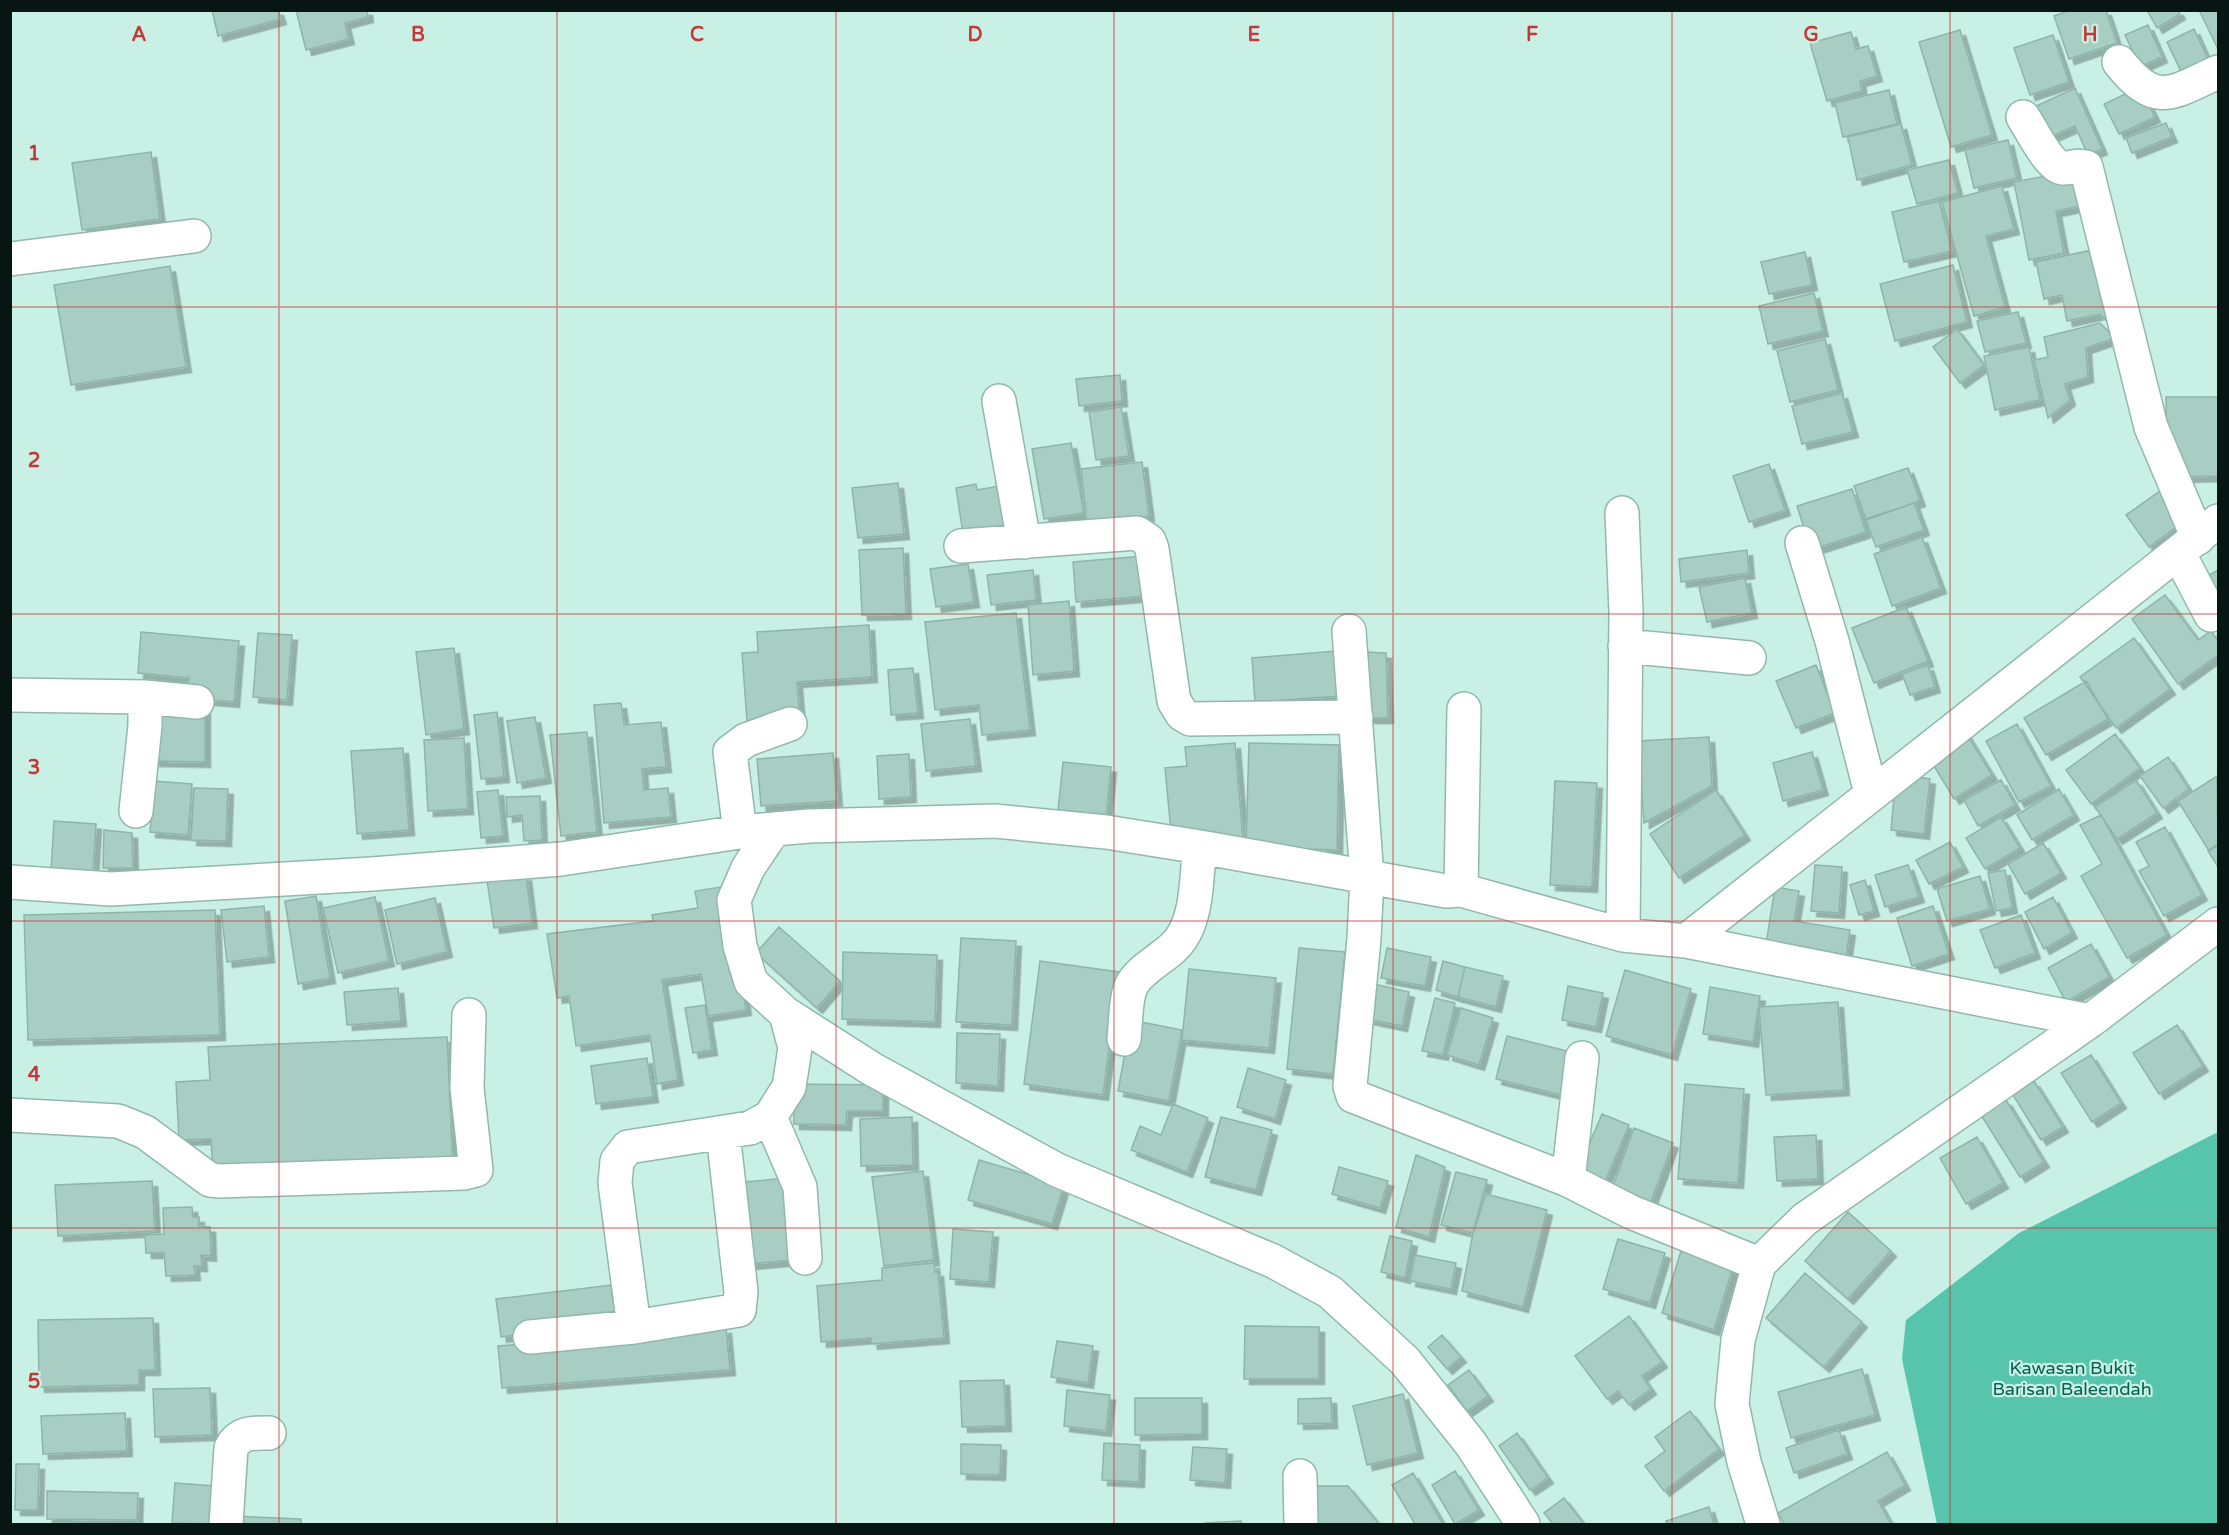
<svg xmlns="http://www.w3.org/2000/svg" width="2229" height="1535" font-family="'Varela Round',sans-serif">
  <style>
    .forest { fill: #56c5ab }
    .building { fill: #a8cec3; stroke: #8fb4a9; stroke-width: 1.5; filter: url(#shadow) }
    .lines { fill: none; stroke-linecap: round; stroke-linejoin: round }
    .minor-casing { stroke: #92b7ac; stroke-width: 36 }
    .minor { stroke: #fff; stroke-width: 33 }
    .grid { fill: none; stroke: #c63737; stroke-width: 1.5; stroke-opacity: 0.55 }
    .labels { text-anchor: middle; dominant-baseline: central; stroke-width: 4.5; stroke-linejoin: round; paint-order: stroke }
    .park-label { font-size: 18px; fill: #006251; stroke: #c9f0e4 }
    .grid-label { font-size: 20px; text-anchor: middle; font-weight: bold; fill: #c63737; stroke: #c9f0e4; stroke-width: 4.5; stroke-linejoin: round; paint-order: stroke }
  </style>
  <defs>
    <filter id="shadow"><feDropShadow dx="5.5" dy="5.5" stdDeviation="0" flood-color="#0004"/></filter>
  </defs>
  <rect width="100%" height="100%" fill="#c9f0e4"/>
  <path class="forest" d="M2218,1132v392h-281l-35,-165 4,-39 113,-87z"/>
  <path class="building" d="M212,10h66l3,9 -63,17z
    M296,10h71l1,7 -23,6 4,16 -43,11z
    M2070,10h36l11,33 -48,16 -15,-43z
    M2147,10h31l2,4 -23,14z
    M2199,10h19v39z
    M2148,25l14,32 -22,10 -15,-32z
    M2194,29l16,35 -27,12 -16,-34z
    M1960,30l32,105 -41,12 -32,-105z
    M1851,32l5,17 12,-3 9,30 -17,5 2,10 -35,10 -17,-58z
    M2053,35l16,47 -39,13 -16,-47z
    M2140,87l15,30 -36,17 -15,-30z
    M2075,88l27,61 -14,6 -13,-29 -27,12 -14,-31z
    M1889,90l8,34 -54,13 -8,-34z
    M2166,123l6,14 -40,16 -6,-15z
    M1901,124l11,41 -55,15 -9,-43z
    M2008,140l9,38 -43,10 -9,-38z
    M151,152l9,67 -78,11 -10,-67z
    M1949,160l9,33 -41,11 -10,-34z
    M2077,170l8,35 -29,6 8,42 -35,7 -15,-78z
    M2002,186l12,43 -28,7 19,71 -31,9 -32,-114z
    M1939,201l13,50 -48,11 -12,-50z
    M2097,249l17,80 -14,-15 -33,7 -5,-26 -18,4 -8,-37z
    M1805,252l7,33 -43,9 -8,-32z
    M1953,265l14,57 -72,19 -15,-57z
    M170,266l16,101 -115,18 -17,-100z
    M1814,293l9,38 -55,13 -9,-38z
    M2018,312l8,31 -41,9 -8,-31z
    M2100,323l15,15 -29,10 2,29 -23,7 5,16 -22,18 -14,-58 14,-3 -4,-20z
    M1957,329l27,36 -24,18 -27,-36z
    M1825,339l13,51 -48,12 -13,-51z
    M2029,347l11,53 -45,10 -11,-54z
    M1120,375l2,26 -43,5 -3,-27z
    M1842,393l11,39 -51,12 -10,-38z
    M2166,397h52v79l-35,1 -16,-15z
    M1121,407l8,49 -33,4 -7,-48z
    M1071,443l13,70 -40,6 -12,-70z
    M1142,462l7,54 -62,7 -6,-54z
    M1769,464l16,46 -36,12 -16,-46z
    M1908,468l12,33 -54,18 -12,-33z
    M898,483l6,51 -46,4 -6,-50z
    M976,484l1,6 22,-4 7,39 -23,4 -19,11 -8,-52z
    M1852,489l14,43 -55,18 -14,-44z
    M2160,491l23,31 -34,25 -23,-32z
    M1914,503l10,27 -48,17 -10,-27z
    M1922,537l19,51 -49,18 -18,-52z
    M903,548l3,66 -44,1 -3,-65z
    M1747,550l2,23 -68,9 -2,-23z
    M1144,556l3,40 -71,6 -3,-40z
    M968,564l6,38 -38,5 -6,-38z
    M1033,570l3,30 -45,5 -4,-30z
    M2218,570v36l-16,-27z
    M1745,578l7,35 -45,9 -8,-35z
    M2165,595l33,45 13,-9 7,10v14l-40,29 -46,-65z
    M1069,601l5,70 -41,4 -5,-70z
    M1906,607l22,54 -54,22 -22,-55z
    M1016,613l14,117 -48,5 -3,-30 -44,5 -10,-88z
    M869,625l3,52 -75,5 3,36 -53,3 -5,-68 16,-1 -1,-20z
    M141,632l98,9 -5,61 -47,-4 2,-20 -51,-5z
    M258,633l34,2 -5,65 -34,-3z
    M2134,638l36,51 -54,39 -36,-51z
    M454,648l10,81 -38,6 -10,-83z
    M1336,651l4,45 -85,6 -3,-44z
    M1363,652l23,1 2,65h-24z
    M1816,665l19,48 -39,15 -20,-47z
    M1928,665l7,22 -25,8 -8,-21z
    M913,668l5,45 -27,2 -3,-45z
    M2086,681l22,38 -62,36 -22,-37z
    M621,703l3,22 37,-3 5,45 -24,2 2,21 24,-2 3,29 -67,6 -10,-118z
    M154,708l51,1v53l-51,-1z
    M497,712l7,65 -23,2 -7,-64z
    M535,717l11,61 -29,5 -10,-62z
    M970,719l6,47 -50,5 -5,-47z
    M2017,724l34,62 -32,16 -33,-61z
    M587,732l10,100 -36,4 -11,-101z
    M1966,733l26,42 -38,24 -26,-43z
    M2115,734l25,34 -49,36 -25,-34z
    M1709,737l3,49 -68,37 -6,-82z
    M464,738l4,71 -40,2 -4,-71z
    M1235,743l8,97 -72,-9 -6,-63 22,-2 -2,-19z
    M1249,743l90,2 -2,105 -91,-3z
    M403,748l6,82 -52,4 -6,-83z
    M1812,752l11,38 -40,11 -10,-38z
    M833,753l4,48 -76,5 -4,-47z
    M909,754l2,43 -32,2 -2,-43z
    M2168,757l21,32 -26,19 -23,-32z
    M1063,762l48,5 -5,50 -48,-6z
    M1896,774l34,5 -6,55 -33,-4z
    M2217,776l1,69 -9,6 -31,-50z
    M2001,780l14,25 -37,21 -14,-26z
    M2136,780l21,33 -40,26 -22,-32z
    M154,781l38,3 -4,51 -38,-3z
    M1555,781l42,2 -5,104 -42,-2z
    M194,788l34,1 -2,52 -35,-1z
    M2059,789l15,26 -42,25 -15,-25z
    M498,790l5,46 -22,2 -4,-46z
    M1716,790l29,45 -66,43 -29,-44z
    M540,796l2,44 -18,1 -2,-26 -15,2 -1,-20z
    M2101,815l66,120 -40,23 -46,-82 21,-12 -22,-39z
    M2001,817l19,31 -35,21 -19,-31z
    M54,821l42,3 -3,50 -42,-3z
    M2165,827l37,68 -38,21 -25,-45 10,-5 -13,-24z
    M104,830l28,3 1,35h-30z
    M1950,842l13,25 -34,17 -13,-24z
    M2043,843l18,30 -36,21 -17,-30z
    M2218,844v23l-10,-16z
    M1815,865l27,2 -3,46 -28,-2z
    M1908,865l11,32 -34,10 -10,-32z
    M2005,870l7,38 -16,3 -8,-38z
    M526,875l6,48 -38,5 -7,-48z
    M1980,876l10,33 -43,12 -10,-32z
    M1865,880l9,31 -15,4 -9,-30z
    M727,886l19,124 -38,6 -7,-42 -39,6 16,100 -21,4 -7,-49 -74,11 -7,-50 -12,2 -10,-64 106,-13 -1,-6 46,-7 -3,-17z
    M1775,887l24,4 -5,30 56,9 -5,33 -80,-12z
    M316,896l14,82 -32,6 -13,-83z
    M375,897l14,64 -51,12 -15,-65z
    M2053,897l19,36 -28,16 -19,-37z
    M435,898l12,54 -50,12 -12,-54z
    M264,906l5,51 -42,5 -6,-52z
    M1933,906l16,48 -37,12 -15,-48z
    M215,910l5,125 -192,5 -4,-125z
    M2021,915l14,38 -40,15 -15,-38z
    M779,927l61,54 -23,27 -61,-55z
    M961,938l55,3 -4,84 -56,-3z
    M2091,944l18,33 -43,25 -18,-34z
    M1299,948l46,4 -12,122 -46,-5z
    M1387,948l44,9 -6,29 -44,-8z
    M843,952l94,3 -2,67 -93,-3z
    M1040,961l79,11 -16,123 -79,-11z
    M1443,961l22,6 -7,30 -22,-7z
    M1465,967l38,9 -7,31 -38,-10z
    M1189,969l87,9 -7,70 -87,-8z
    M1625,970l66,19 -19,66 -66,-19z
    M1374,984l35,8 -7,34 -35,-7z
    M1568,986l35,7 -7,34 -34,-7z
    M1710,987l50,9 -7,46 -50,-8z
    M398,988l3,33 -54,4 -3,-33z
    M1435,998l20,5 -12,52 -21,-4z
    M1838,1002l6,88 -78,5 -7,-88z
    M705,1005l7,45 -19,3 -8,-45z
    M1461,1008l32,10 -14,47 -32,-10z
    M1131,1020l51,10 -13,71 -51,-10z
    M2177,1025l26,41 -44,28 -26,-41z
    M957,1033l43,1 -2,52 -42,-3z
    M1507,1036l64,16 -10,43 -65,-16z
    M447,1037l6,128 -240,10 -2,-36 -32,1 -3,-58 34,-2 -2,-33z
    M2091,1055l30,48 -29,19 -31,-49z
    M647,1058l6,39 -57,7 -5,-38z
    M1248,1068l38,12 -11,39 -38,-12z
    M2034,1081l29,46 -22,13 -28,-45z
    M794,1084l89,1v26h-36l-1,14 -52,-1z
    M1685,1084l59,5 -6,94 -60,-4z
    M2006,1100l38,62 -24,15 -39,-62z
    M1173,1104l35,14 -21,54 -56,-22 9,-24 21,9z
    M1602,1114l27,11 -25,59 -27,-11z
    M912,1117l1,48 -52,1 -1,-47z
    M1221,1117l51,13 -16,60 -51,-13z
    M1634,1128l39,15 -23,61 -38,-15z
    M1816,1135l2,44 -41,2 -3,-44z
    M1977,1137l26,46 -37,21 -26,-46z
    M1416,1155l29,12 -16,70 -33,-10z
    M979,1160l85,25 -12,39 -84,-24z
    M1339,1167l49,14 -8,27 -48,-14z
    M923,1171l11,89 -50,6 -12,-89z
    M1456,1172l31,8 -14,53 -32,-8z
    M787,1178l6,82 -53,5 -7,-82z
    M152,1181l3,50 -97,5 -3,-51z
    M1486,1194l61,16 -24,97 -61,-16 11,-58z
    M192,1207l1,10h6v9l11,1 1,29 -10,-1 1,11h-8l1,9 -29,1 -2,-23h-18l-1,-18 19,-1 -1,-26z
    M1848,1212l43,39 -43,48 -43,-38z
    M953,1229l40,3 -4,50 -39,-3z
    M1390,1236l22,5 -7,37 -24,-6z
    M1618,1239l47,14 -15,50 -47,-14z
    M1681,1251l52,16 -19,63 -52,-17z
    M1415,1255l41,8 -5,26 -41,-8z
    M934,1263l1,9 3,-1 6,67 -72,6 -1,-6 -50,4 -4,-56 65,-6v-12z
    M1805,1273l57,49 -38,45 -58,-49z
    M611,1285l5,37 -115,15 -5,-38z
    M1629,1316l33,46 -20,14 9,13 -22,16 -11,-14 -11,8 -32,-43z
    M153,1318l2,52h-16v15l-100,2 -1,-67z
    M1245,1326l74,1v52h-75z
    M726,1328l4,42 -228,18 -4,-42z
    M1442,1335l19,22 -14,12 -19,-22z
    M1057,1341l36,5 -5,37 -37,-6z
    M1862,1369l13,46 -84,23 -13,-46z
    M1469,1370l19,26 -21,15 -19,-26z
    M1004,1380l2,46 -44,1 -2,-46z
    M210,1388l2,47 -57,2 -2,-48z
    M1067,1390l43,5 -4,36 -42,-5z
    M1403,1394l15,59 -51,12 -14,-59z
    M1135,1398h67v36l-67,1z
    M1331,1398l1,25 -34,1v-25z
    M1690,1411l29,38 -55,42 -19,-25 20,-15 -10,-14z
    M125,1413l2,38 -84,3 -2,-38z
    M1839,1430l8,24 -53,19 -8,-25z
    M1517,1433l31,45 -18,12 -31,-44z
    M1104,1443l36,2 -1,37 -37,-2z
    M961,1444l40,1 -1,30 -39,-1z
    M1193,1447l34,2 -2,34 -35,-3z
    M1887,1452l18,33 -27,16 13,23h-107l-6,-11z
    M16,1464h23l-1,46h-23z
    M1455,1471l24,39 -24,14 -23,-39z
    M1413,1473l30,51h-28l-23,-39z
    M175,1483l39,3 -2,38 -40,-1z
    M1312,1486h36l31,38h-67z
    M47,1491l91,2 -1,27 -90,-1z
    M1564,1498l20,26h-31l-9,-11z
    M1709,1507l5,17h-47l-1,-3z
    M232,1516l69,3v5h-69z
    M1241,1521l1,3h-35l-1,-1z"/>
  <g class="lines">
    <defs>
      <path id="minor" d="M2119,62c37,47 53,31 99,10
        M2023,117c8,12 26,49 39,51 9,1 14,-4 24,-1l65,260 47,111
        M10,259l184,-23
        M999,401l25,141
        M1622,513l4,99 -3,323
        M1802,543l30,98 39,152
        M961,546l176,-13 12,8 3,8 22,152 8,13 8,5 166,-2
        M2179,554l32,61
        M1349,631l18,246 -3,62 -14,147 3,10 215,84 63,32 128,52
        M1625,646l124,12
        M10,695l135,2v29l-9,85
        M145,697l52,5
        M774,829l-26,39 -14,32 6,46 11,36 35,32 86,55 185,101 216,91 57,31 75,69 66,83 52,80
        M740,832l-10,-80 16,-12 44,-16
        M10,882l101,7 261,-15 189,-15 179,-27 69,-6 186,-5 111,11 94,15 246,44 15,-1 162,45 63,6 404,80
        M1461,890l3,-181
        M1686,941l532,-420
        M1124,1039c2,-16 1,-35 6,-50 7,-21 40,-32 52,-52 16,-24 14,-62 18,-90
        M10,1115l108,6 27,11 65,48 10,1 244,-8 12,-3 -9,-82 2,-73
        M770,1117l30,70 5,71
        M1568,1180l14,-122
        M634,1327l-19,-144 2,-22 11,-14 122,-19 20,-11 19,-30 6,-39 -9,-34
        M530,1337l104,-10 105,-17 2,-18 -18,-159
        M1300,1476l1,48
        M226,1524l5,-76c8,-16 21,-15 38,-15
        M1763,1524l-19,-62 -12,-58 6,-64 21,-76 46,-45 285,-198 128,-97"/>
    </defs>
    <use href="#minor" class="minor-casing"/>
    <use href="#minor" class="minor"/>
  </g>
  <path class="grid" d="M279,10v1514M557,10v1514M836,10v1514M1114,10v1514M1393,10v1514M1672,10v1514M1950,10v1514M10,307h2208M10,614h2208M10,921h2208M10,1228h2208"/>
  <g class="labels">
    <g class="park-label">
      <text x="2072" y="1368">Kawasan Bukit<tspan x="2072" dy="21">Barisan Baleendah</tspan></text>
    </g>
  </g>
  <g class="grid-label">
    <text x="139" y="41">A</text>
    <text x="418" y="41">B</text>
    <text x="697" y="41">C</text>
    <text x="975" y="41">D</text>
    <text x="1254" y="41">E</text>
    <text x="1532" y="41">F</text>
    <text x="1811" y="41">G</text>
    <text x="2090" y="41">H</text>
    <text x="34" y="160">1</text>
    <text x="34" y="467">2</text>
    <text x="34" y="774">3</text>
    <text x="34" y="1081">4</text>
    <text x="34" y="1388">5</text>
  </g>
  <rect width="2229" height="1535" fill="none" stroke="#071612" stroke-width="24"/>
</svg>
